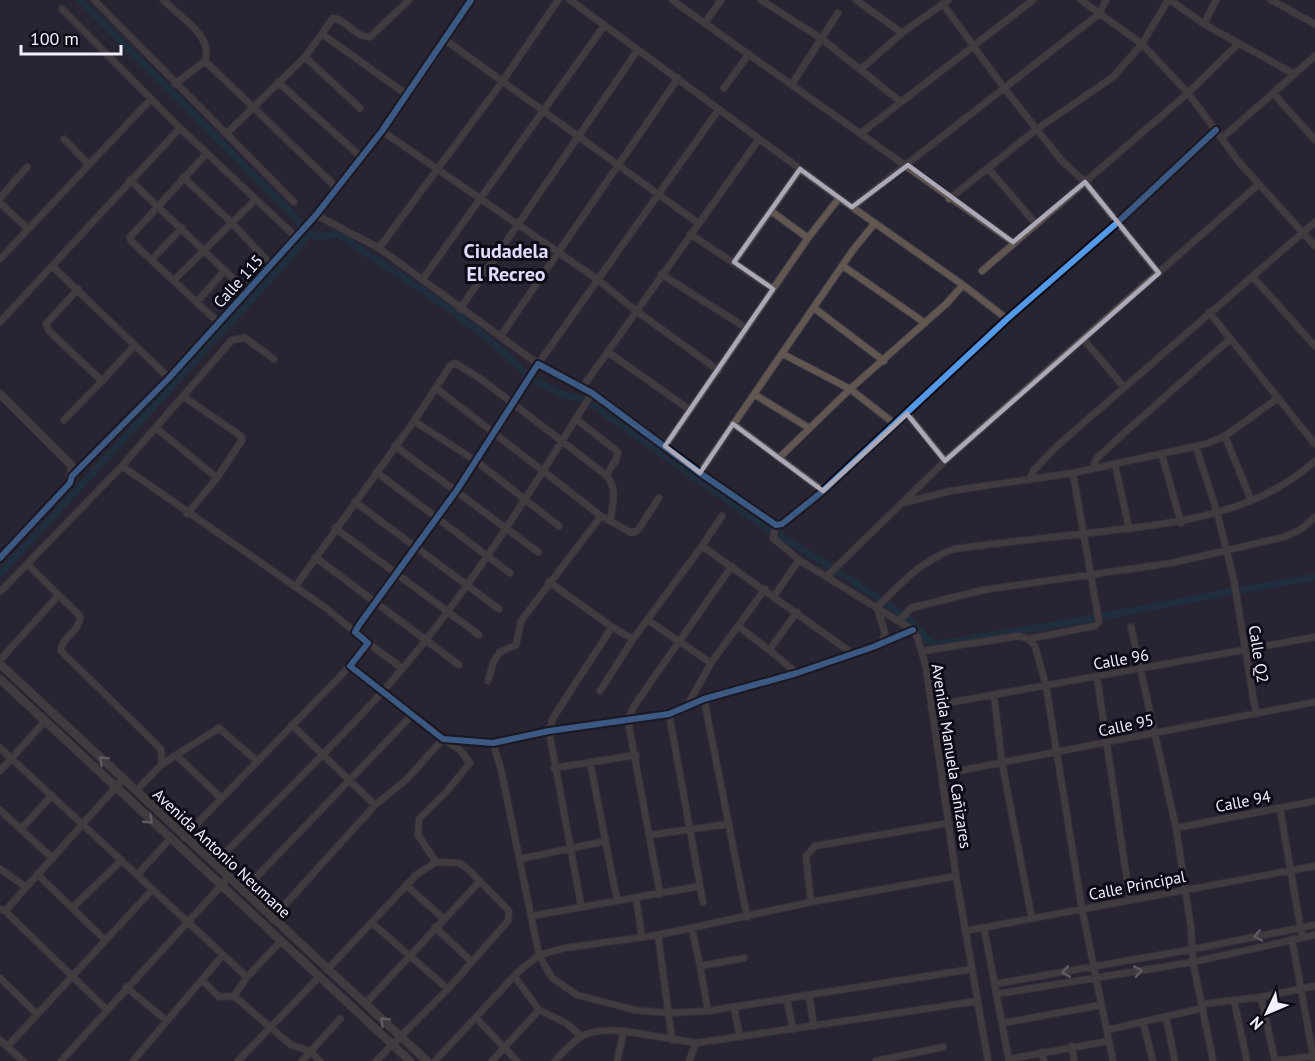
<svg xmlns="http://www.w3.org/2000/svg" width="1315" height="1061" font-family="'PT Sans',sans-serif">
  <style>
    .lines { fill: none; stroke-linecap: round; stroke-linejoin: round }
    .canal { stroke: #14394b; stroke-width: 7 }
    .minor-casing { stroke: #45424e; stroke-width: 8 }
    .tertiary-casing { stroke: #45424e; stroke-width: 9 }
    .minor { stroke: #615750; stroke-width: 6 }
    .tertiary { stroke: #615750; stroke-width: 8 }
    .cycleway-casing { stroke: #0d0b16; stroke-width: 10 }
    .cycleway { stroke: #5399e6; stroke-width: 6 }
    .oneway { stroke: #a29c9e }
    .marked { fill: none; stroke: #aba9b7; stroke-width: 4.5; stroke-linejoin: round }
    .labels { text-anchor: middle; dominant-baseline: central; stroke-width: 6; stroke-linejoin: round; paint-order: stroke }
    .street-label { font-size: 16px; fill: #f2f0fe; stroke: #0d0b16 }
    .quarter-label { font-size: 20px; font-weight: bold; fill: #e1dcfe; stroke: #0d0b16 }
  </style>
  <rect width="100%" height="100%" fill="#282532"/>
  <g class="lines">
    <path class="canal" d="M308,234l12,3 18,-3c64,44 134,84 188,140
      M531,379l33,16 22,5
      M591,404l178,126
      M780,536l50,30
      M837,571l43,28
      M0,574l296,-323 12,-17 -14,-18 -214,-216
      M1237,591l78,-14
      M887,603l13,10
      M1101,617l133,-26
      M908,619l25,26 161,-27"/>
    <defs>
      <path id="minor" d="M94,0l200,202
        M163,0c16,16 51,36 42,61l132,127
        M570,0l282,207 111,78 44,34
        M672,0l341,242
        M761,0l61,39 79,63
        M856,0l46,33
        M1081,0l61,44 46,49 51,69 76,84
        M1170,0l34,24 90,50
        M1271,0l44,24
        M943,4l61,84 58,73 23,21 74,91
        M62,9l118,119 115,108
        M705,23l16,-23
        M1204,24l12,-24
        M322,34l84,60
        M444,39l254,184
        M305,57l55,51
        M861,69l41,-36 46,-33
        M278,82l83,75
        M175,84l30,-23
        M792,84l46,-71
        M724,88l25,-34
        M1273,93l42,47
        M382,131l215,148 38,31 83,60
        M861,133l172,-133
        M226,134l79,-77 28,-39c14,1 22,20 37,19l39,-37
        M1222,138l93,-82
        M64,139l25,26
        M207,153l-77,84 1,4 88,82
        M988,168l47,55
        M183,177l48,45 40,43
        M130,180l117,112
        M0,198l27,-31
        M949,199l88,-70 76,-52 29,-33 26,-44
        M0,203l28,26
        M852,207l247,-193 7,-14
        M771,211l37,27
        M316,215l63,33 159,116 181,-255
        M690,234l83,55
        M379,248l123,-166 56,-82
        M0,259l151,-160
        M152,259l30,-31
        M734,262l66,-93
        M52,266l117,112
        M843,266l82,57
        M982,271l206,-178 51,-50
        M661,274l85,54
        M1253,277l62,69
        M174,280l81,-80
        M422,280l182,-254
        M78,289l-32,35 3,7 53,50 32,-35
        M197,302l28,-32
        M814,308l70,53
        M460,309l177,-258
        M1209,312l106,132
        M0,322l180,-194
        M500,337l178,-259
        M1084,340l40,47
        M608,352l82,58
        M783,354l67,35 45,35
        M436,388l165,128 31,17 6,-3 21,-32
        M582,388l177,-249
        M754,394l55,34
        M184,397l57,39 1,4 -25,38 -30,36
        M907,414l38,47
        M576,419l42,33 -2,8 -10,15
        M64,420l38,-39
        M414,421l62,40 83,65
        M733,424l90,67
        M156,428l61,50
        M1225,436l26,64
        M395,446l143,106
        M665,446l143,-208 31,-40
        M1196,447l21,65 17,69 22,133
        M1162,455l19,68
        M779,458l71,-69 96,-85 17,-19
        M1115,464l14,64
        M122,466l204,142 29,24
        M1092,468l5,-10 25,-23 108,-96
        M376,472l134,101
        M700,473l153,-223 22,-27
        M72,476l97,-98 147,-163 66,-84 89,-131
        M1029,480l5,-10 23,-24 258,-224
        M355,502l144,107
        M903,503l47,-12 123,-18 133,-29 19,-8 53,-38
        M776,525l-3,13 26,22 114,70 5,9 8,28 30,209 32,185
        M335,528l144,107
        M702,546l20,-30
        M315,557l144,108
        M27,564l53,52c1,15 -19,21 -19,35l100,98 1,15 -26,27
        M826,577l119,-116 314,-277
        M549,582l63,45 21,12
        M295,587l119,-166 36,-55 5,-3 26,16 125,96c12,13 7,29 4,46
        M0,592l122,-126 110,-126 13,-2 29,21
        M774,596l25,-36
        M900,620l11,-12 72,-18 189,-27 112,-26 16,-7 15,-13
        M649,621l62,42
        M738,626l31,24 28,-38
        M1131,627l45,201 15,100 2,34 20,99
        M913,630l-40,17 -76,26 -93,26 -35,15 -120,17 -56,12 -50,-4 -93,-73 18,-23 -13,-11 4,-7 98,-135 81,-126 54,29 108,80 76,52 6,-1 41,-33 184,-172 111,-97 98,-92
        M1028,639l67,-13 4,-4 -26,-149
        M368,643l34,25
        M881,644l4,-11 -8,-26c26,-25 42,-45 77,-58 45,-6 90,-11 135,-16 79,-9 164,-16 226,-72
        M769,650l28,23
        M922,651l97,-15 9,3 7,7 11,40 36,223 31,152
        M0,660l58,-64
        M1097,677l33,223
        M488,681l5,-18 7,-11 16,-7 5,-24 80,-105
        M600,691l33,-52 69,-93 151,108
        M994,695l8,68 30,156
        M704,699l43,218
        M688,704l23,-41 54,-74
        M931,706l384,-69
        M669,714l34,188
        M292,725l83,80
        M493,743l8,26 38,186 13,23 25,17 58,15 32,3 41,-2 264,-42
        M0,748l247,229
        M176,755l45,43
        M590,762l27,138
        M162,764l57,-36 38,33
        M554,768l82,-13
        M0,771l45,-50
        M942,774l373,-72
        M1280,808l22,129
        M0,810l52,48
        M1176,828l139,-27
        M21,829l31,-34
        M650,835l79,-11
        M184,837l166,-171
        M520,859l86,-18
        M214,864c56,-57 115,-113 169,-173 80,-89 146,-197 209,-298
        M0,869l26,18
        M37,874l68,66
        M137,875l33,-36
        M406,885l37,33
        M243,891l168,-175
        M660,894l-32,-173 6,-15 98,-140
        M636,897l6,40
        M811,902l-5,-46 9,-10 134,-23
        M581,905l-32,-174 4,-13 59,-91
        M72,908l49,-47
        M0,909l5,2 101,98
        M5,911l118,-132
        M532,916l168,-30
        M272,919l103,-114 31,-25 37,-41 18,12 9,12 -23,28 -28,28 -1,16 18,27
        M372,923l76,66
        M435,927l37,35
        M692,928l8,38 44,-8
        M984,928l25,133
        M965,931l350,-65
        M658,935l14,105
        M1292,939l22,122
        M700,966l8,45
        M327,970l89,-95 20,-13 23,1 9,6 41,42 -1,10 -60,68 -72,72
        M515,977l24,33 27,13 14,12
        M0,978l37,36
        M202,980l17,17 15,-1 57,49 19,6 10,10
        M995,984l199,-35 121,-24
        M126,987l41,34
        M997,994l196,-32 122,-27
        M234,996l13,-19 34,-36
        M809,996l5,30
        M1261,997l14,64 38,-5
        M787,1000l6,29
        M1234,1000l13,61
        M365,1004l115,-123
        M1202,1004l59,-7 54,-11
        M734,1008l6,29
        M1166,1017l9,44
        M477,1019l40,42
        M1143,1022l10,39
        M1003,1023l98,-18
        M1107,1030l96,-22
        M0,1040l23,21
        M1072,1046l2,15
        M7,1047l145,-157
        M1042,1052l2,9
        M1009,1059l100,-18
        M61,1061l167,-183
        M133,1061l89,-105
        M238,1061l81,-84
        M302,1061l38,-42
        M435,1061l84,-90 20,-16 26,-7 93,-13 153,-33 145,-26
        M492,1061l47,-51
        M555,1061c25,-27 32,-33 69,-30
        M617,1061l7,-30 72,12 282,-42
        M689,1061l7,-18
        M876,1061l67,-14"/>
      <path id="tertiary" d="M0,394l72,72 -2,17 -70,75
        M0,664l427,397
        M0,679l410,382"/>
    </defs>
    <use href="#minor" class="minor-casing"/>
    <use href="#tertiary" class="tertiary-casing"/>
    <use href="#minor" class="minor"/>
    <use href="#tertiary" class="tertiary"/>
    <defs>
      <path id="cycleway" d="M0,558l70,-75 2,-7 97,-98 147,-163 66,-84 89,-131
        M913,630l-40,17 -76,26 -93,26 -35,15 -120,17 -56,12 -50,-4 -93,-73 18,-23 -13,-11 4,-7 98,-135 81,-126 54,29 108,80 76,52 6,-1 41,-33 184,-172 111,-97 98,-92"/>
    </defs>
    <use href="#cycleway" class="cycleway-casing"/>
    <use href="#cycleway" class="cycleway"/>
  </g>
  <defs><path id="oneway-chevron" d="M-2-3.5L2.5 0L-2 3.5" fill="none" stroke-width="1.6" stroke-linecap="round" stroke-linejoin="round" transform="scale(1.5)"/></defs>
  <g class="oneway">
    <use href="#oneway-chevron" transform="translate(103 760) rotate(-137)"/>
    <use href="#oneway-chevron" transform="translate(149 820) rotate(43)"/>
    <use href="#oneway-chevron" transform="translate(1258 936) rotate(168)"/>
    <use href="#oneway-chevron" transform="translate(1138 971) rotate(-10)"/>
    <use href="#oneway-chevron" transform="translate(1066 972) rotate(170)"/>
    <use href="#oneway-chevron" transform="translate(384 1021) rotate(-137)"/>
  </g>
  <path d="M0 0H1315V1061H0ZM908,165l105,77 72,-60 74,91 -214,188 -38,-47 -84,77 -90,-67 -33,49 -35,-27 108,-157 -39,-27 66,-93 52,38z" fill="#282532" fill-opacity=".55" fill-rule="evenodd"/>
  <path class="marked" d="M908,165l105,77 72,-60 74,91 -214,188 -38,-47 -84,77 -90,-67 -33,49 -35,-27 108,-157 -39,-27 66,-93 52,38z"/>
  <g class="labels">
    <g class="street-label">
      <text transform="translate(238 281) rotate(-48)">Calle 115</text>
      <text transform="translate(1259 654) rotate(81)">Calle Q2</text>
      <text transform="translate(1121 659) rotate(-10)">Calle 96</text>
      <text transform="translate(1126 725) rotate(-12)">Calle 95</text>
      <text transform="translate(952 756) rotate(81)">Avenida Manuela Cañizares</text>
      <text transform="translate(1243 801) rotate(-11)">Calle 94</text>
      <text transform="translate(222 853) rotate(43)">Avenida Antonio Neumane</text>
      <text transform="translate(1137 885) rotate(-11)">Calle Principal</text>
    </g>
    <g class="quarter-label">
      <text x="506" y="251">Ciudadela<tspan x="506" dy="23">El Recreo</tspan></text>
    </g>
  </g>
  <g transform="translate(1267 1013) rotate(226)" stroke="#0d0b16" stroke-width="4.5" paint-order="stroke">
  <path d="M0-4.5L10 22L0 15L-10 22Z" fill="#f2f0fe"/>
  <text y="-9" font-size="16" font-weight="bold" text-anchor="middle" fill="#f2f0fe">N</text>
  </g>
  <path d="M21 45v9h100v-9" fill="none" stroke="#f2f0fe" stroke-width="3"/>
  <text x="30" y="45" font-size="18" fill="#f2f0fe" stroke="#0d0b16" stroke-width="4.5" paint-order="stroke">100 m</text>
</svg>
